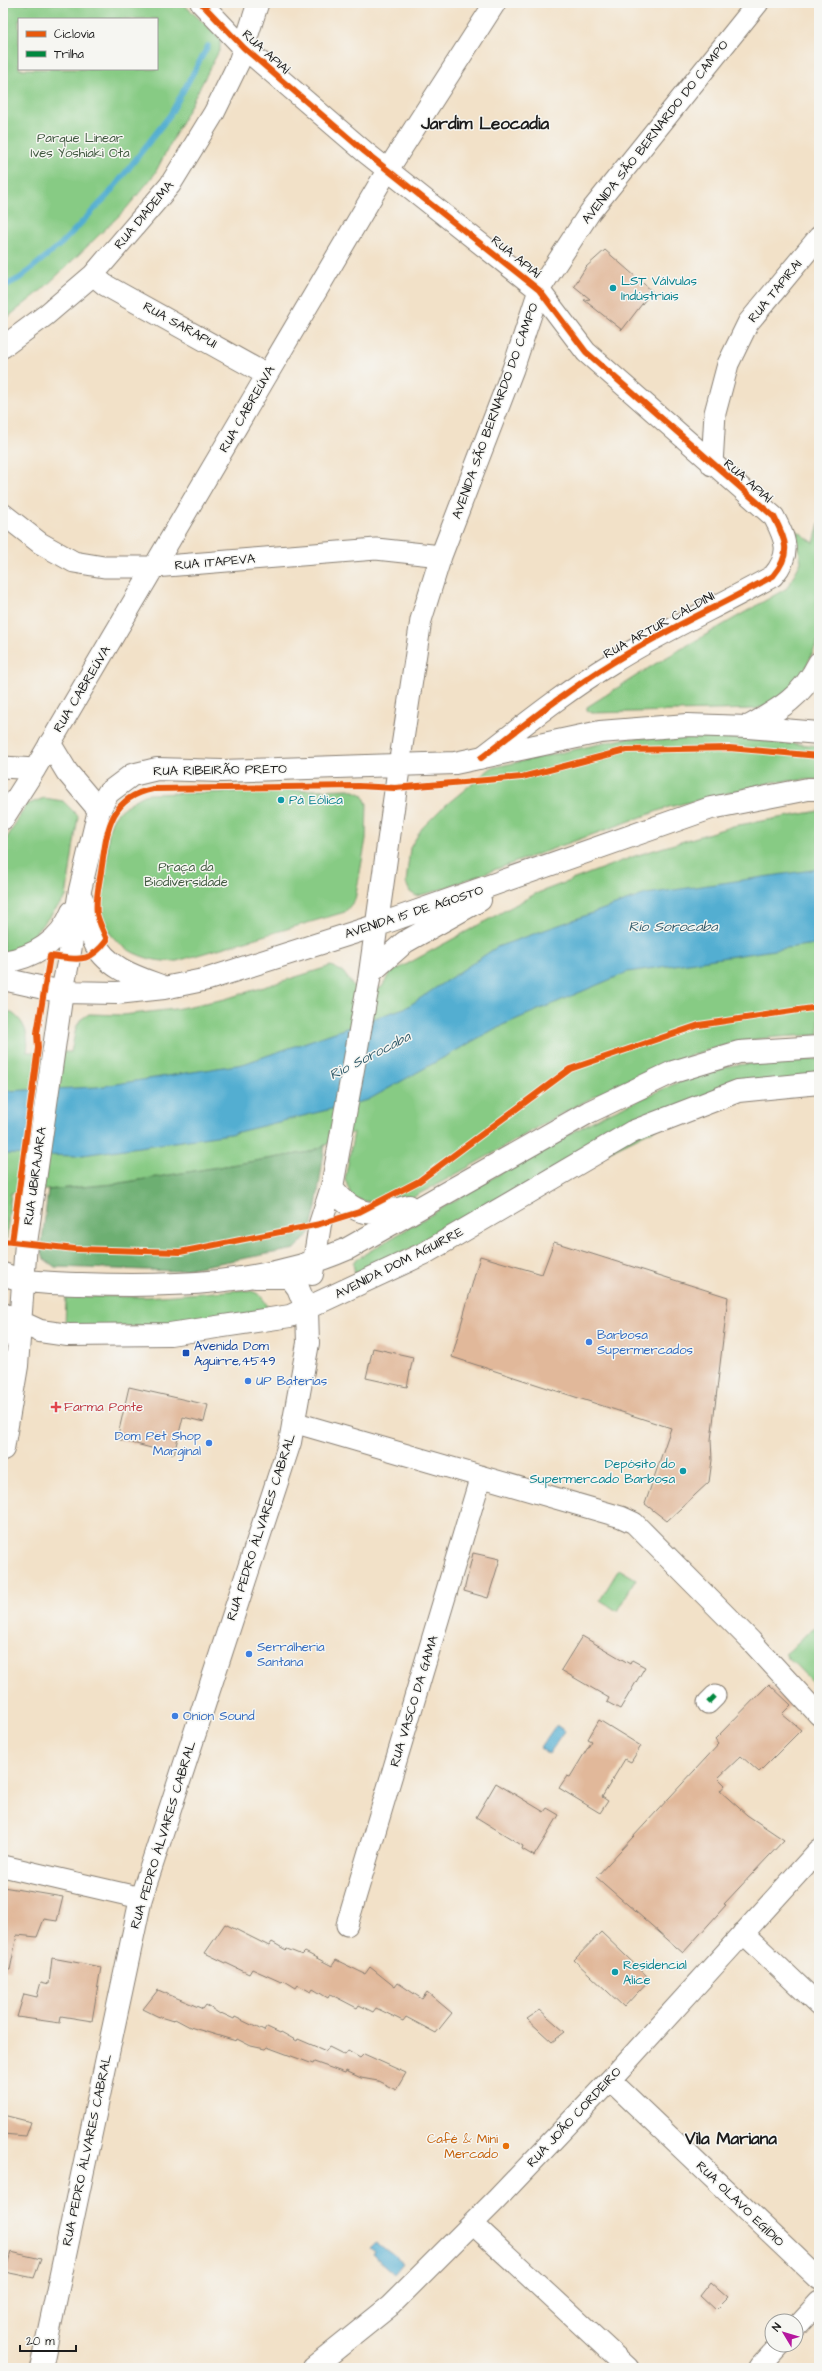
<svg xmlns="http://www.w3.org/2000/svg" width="822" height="2371" font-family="'Architects Daughter',sans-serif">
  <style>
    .green { fill: #87cb84; stroke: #527450; fill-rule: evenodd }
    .forest { fill: #6daf72; stroke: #446647 }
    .water { fill: #53aed1; stroke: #386576 }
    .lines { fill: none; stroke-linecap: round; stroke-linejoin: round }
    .stream { stroke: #53aed1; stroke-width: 5.5 }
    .building { fill: #e1b89a }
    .street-casing { stroke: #877e72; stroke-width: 23 }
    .secondary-casing { stroke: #877e72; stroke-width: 24 }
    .highway-casing { stroke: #877e72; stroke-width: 24 }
    .street { stroke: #fff; stroke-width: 21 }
    .secondary { stroke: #fff; stroke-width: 22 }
    .highway { stroke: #fff; stroke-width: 22 }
    .quiet { stroke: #00873e; stroke-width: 5; stroke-dasharray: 10 5; stroke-linecap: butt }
    .cycleway-casing { stroke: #f6f6f2; stroke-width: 8 }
    .cycleway { stroke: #e8590c; stroke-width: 6 }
    .culture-dot { fill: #0f9aa8; stroke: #f6f6f2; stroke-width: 1.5 }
    .shop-dot { fill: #3f7fe0; stroke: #f6f6f2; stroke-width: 1.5 }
    .transit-dot { fill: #1a4fb4; stroke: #f6f6f2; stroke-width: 1.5 }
    .health-dot { fill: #e0444e; stroke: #f6f6f2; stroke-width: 1.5 }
    .food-dot { fill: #e8710a; stroke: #f6f6f2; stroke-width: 1.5 }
    .labels { text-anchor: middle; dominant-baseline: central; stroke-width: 3; stroke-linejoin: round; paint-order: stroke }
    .street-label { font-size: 13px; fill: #1c1c1c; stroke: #f6f6f2 }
    .park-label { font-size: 13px; fill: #415940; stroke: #f6f6f2 }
    .culture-label { font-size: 13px; fill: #0d838f; stroke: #f6f6f2; text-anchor: start }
    .shop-label { font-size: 13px; fill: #366cbe; stroke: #f6f6f2; text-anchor: start }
    .transit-label { font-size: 13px; fill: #164399; stroke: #f6f6f2; text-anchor: start }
    .health-label { font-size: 13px; fill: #be3a42; stroke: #f6f6f2; text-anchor: start }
    .food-label { font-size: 13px; fill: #c56008; stroke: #f6f6f2; text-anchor: end }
    .water-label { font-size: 14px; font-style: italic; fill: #355e6d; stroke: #f6f6f2 }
    .district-label { font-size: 17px; font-weight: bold; fill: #1c1c1c; stroke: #f6f6f2 }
  </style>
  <rect width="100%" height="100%" fill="#f6f6f2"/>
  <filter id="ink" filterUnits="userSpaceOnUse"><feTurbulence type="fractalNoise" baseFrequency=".025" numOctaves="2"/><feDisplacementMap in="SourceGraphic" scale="8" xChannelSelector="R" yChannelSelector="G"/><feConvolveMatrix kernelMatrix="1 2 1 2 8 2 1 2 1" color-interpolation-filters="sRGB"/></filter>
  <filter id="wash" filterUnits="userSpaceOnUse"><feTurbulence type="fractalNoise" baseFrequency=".012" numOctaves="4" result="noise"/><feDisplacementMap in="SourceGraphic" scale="16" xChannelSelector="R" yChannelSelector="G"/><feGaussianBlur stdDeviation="0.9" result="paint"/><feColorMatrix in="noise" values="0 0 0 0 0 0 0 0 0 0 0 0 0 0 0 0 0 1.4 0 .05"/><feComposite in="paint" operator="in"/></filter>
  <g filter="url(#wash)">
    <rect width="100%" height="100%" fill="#f2e1c8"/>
    <path class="green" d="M3,3h179l34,31 4,6v9l-66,126 -29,35 -82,79 -40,32zM19,19h138v50h-138z
      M819,523v115l-15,34 -10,14 -27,20 -12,3 -163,4 -5,-3v-3l68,-43 132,-76 14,-26 -5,-32 18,13z
      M722,737l97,9v33l-46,3 -104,25 -236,85 -17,4 -6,-4 -4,-9 4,-35 12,-20 19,-19 50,-41 136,-30z
      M350,789l13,6 4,9 -1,35 -11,61 -10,12 -168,49c-32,3 -70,-15 -76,-49 -3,-13 4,-38 6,-52 1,-11 0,-29 5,-39 5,-12 24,-22 35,-27z
      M44,798l19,3 15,15 -12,81 -35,41 -28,17v-110l23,-40z
      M819,811v224c-28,1 -57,2 -84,8 -118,26 -218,102 -324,155l-29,7 -30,-7 -7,-19 9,-47 -44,20 -195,32 -104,9 -5,50 -3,5v-239c20,6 27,25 24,43h44l5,-24 4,-8 9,-6 34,1 52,-6 50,-10 106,-33 12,6 12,16 -1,8 28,-9 7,-13 146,-80 100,-38 98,-30z
      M819,1059v20l-75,6 -312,154 -77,35 -2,-11 2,-3 156,-93 89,-50 79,-35 55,-17z
      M242,1290c15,1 19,4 26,17l-1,6 -87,12 -115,3 1,-32 80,1z
      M619,1569l17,10 -19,32 -17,-11z
      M816,1627l3,2v60l-34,-35c9,-6 25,-26 31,-27z"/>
    <path class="forest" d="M325,1145l-9,62 -6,26 -15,16 -119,22 -121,-4 -11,-8 -3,-8 7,-61 67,-6 195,-32z"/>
    <path class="water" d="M819,869v76h-12l-179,27 -130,55 -130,73 -138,34 -154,22 -73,-2v-63l94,-4 146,-23 164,-57 90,-60 149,-53z
      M556,1725l9,6 -16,23 -9,-6z
      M376,2242l27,21 -9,11 -21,-19 2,-3 -5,-4z"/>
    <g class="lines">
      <path class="stream" d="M3,287l17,-9 41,-34 47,-49 62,-80 38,-69"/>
    </g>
    <g id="blocks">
      <path class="building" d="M605,250l47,41 -30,39 -38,-30 6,-1 -16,-13 12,-19z
        M554,1242l174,55 -17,143 1,20 -3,22 -42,39 -22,-17 26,-76 -219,-71 28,-101 62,18z
        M373,1348l40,9 -6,30 -41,-9z
        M129,1387l79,18 -4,17 -21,-5 -9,37 -57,-15z
        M473,1553l27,6 -12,39 -24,-7z
        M582,1636l48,28 2,-4 13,7 -25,42 -13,-7 2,-4 -48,-28z
        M769,1684l22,21 -9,9 19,16 -42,42 -18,-16 -23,22 7,7 -5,6 27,24 37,25 -60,64 2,1 -43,48 -87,-76 123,-133 -4,-5z
        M599,1720l42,26 -10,16 -6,-3 -23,38 6,4 -8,12 -41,-25 8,-12 3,1 22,-36 -4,-2z
        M496,1783l48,29 3,-4 12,7 -25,41 -12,-7 1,-3 -47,-29z
        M3,1887l60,10 -6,24 -13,-2 -7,18 -20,-2 -7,35 -7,-1z
        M225,1924l44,22 3,-4 14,8 1,-1 15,6 3,-3 27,14 4,-6 29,14 5,-7 25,20 3,-4 24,16 5,-7 25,21 -16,20 -30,-16 -3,4 -27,-13 -3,4 -14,-7 -2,3 -27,-14 -2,4 -15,-9 -2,3 -13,-7 -2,3 -13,-8 -2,2 -29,-13 -3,5 -44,-21z
        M601,1932l49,47 -26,28 -50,-47z
        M52,1958l49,9 -9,54 -31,-5 -1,7 -43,-6 7,-23 13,3 4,-15 8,2z
        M158,1990l45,19 3,-4 14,9 1,-1 13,6 1,-2 29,14 3,-4 13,6 1,-1 16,9 1,-2 28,12 3,-4 16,8 3,-4 12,7 4,-4 42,19 -10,17 -18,-9 -17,-3 -15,-7 -1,2 -31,-11 -1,2 -46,-17 -2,2 -14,-3 -14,-7 -1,2 -46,-14 -15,-8 -2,2 -16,-5 -14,-7z
        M540,2010l25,22 -13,10 -25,-23z
        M3,2115l28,7 -5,14 -23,-2z
        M11,2252l30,7 -7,19 -29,-6z
        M711,2282l17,15 -13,13 -15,-14z"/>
    </g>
  </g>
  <g filter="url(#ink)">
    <use href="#blocks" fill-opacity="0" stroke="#877e72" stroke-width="1"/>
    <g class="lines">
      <defs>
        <path id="street" d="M201,3l43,45 121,104 174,138 47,62 188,165c12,23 18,37 -1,59 -53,30 -109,54 -161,87 -46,28 -88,62 -131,95
          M93,275l12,10 162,90
          M3,347l43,-32 47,-40 77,-90 44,-72 25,-51 19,-59
          M712,465l3,-52 13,-49 20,-41 71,-86
          M3,514l37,29 34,19 30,5h50l222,-18 65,7
          M399,766l22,-146 20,-64 72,-187 26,-79 51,-78 168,-209
          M3,767l32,2
          M3,819l32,-50 352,-598 108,-168
          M3,1336l16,-13
          M293,1422l328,95 13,6 117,118 68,74
          M708,1703l7,-7
          M3,1866l138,32
          M347,1925l134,-449
          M743,1933l76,72
          M610,2080l209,199
          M473,2224l155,144
          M796,2327l23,-25
          M313,2368l77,-62 106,-106 114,-120 209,-230
          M759,2368l21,-23"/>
        <path id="secondary" d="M50,744l17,28 32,38
          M82,899c4,13 6,29 12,42 11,26 42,36 67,45
          M3,962c30,-4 58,-21 69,-50
          M370,973l35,-31 75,-42
          M3,979l59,13 55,1 47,-5 44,-9 170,-54 333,-117 97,-19h11
          M332,1187c23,32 43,29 77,19
          M3,1274c25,10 51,9 78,10 89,3 184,1 266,-35l242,-137 84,-40 66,-20 80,-5
          M312,1274l8,-50 12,-37 37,-207 30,-214
          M3,1314l37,17 28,4 102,-1 120,-18 135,-63 207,-121 106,-41 81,-8
          M3,1449l14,-83 9,-123 36,-251 7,-34 11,-68 19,-80 9,-17 24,-18 25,-6 65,2 233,-8 145,-31 87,-7 61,2 71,6
          M41,2368l100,-470 149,-456 18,-99 -1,-33 -9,-22 -6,-8 -6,-3h-31"/>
        <path id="highway" d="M748,727c32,-18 54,-30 71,-64"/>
      </defs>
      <use href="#street" class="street-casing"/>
      <use href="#secondary" class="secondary-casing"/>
      <use href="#highway" class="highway-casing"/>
      <use href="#street" class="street"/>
      <use href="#secondary" class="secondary"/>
      <use href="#highway" class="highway"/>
      <path class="quiet" d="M708,1703l7,-7"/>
      <defs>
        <path id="cycleway" d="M201,3l43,45 121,104 174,138 47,62 188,165c12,23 18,37 -1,59 -53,30 -109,54 -161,87 -46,28 -88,62 -131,95
          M3,1241l72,8 105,3 140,-28 39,-12 60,-31 151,-112 129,-44 120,-18
          M12,1242l26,-194 -1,-15 13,-77c28,3 38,9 57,-16 -3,-8 -8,-17 -10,-26 -2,-13 2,-29 4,-42 6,-38 6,-74 52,-83l205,-3 37,2 127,-11 104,-27 103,-2 90,8"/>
      </defs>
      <use href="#cycleway" class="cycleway-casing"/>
      <use href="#cycleway" class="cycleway"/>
    </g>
  </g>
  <g class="culture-dot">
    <circle cx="613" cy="288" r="4"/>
    <circle cx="281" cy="800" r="4"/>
    <circle cx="683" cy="1471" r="4"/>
    <circle cx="615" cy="1972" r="4"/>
  </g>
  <g class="shop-dot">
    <circle cx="589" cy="1342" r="4"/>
    <circle cx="248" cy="1381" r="4"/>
    <circle cx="209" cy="1443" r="4"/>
    <circle cx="249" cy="1654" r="4"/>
    <circle cx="175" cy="1716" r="4"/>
  </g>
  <rect class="transit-dot" x="182" y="1349" width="8" height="8" rx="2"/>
  <path class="health-dot" d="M54 1401h4v4h4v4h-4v4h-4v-4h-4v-4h4z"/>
  <circle class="food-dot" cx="506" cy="2146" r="4"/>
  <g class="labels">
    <g class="street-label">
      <text transform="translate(266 52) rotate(42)">RUA APIAÍ</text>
      <text transform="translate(655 132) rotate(-52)">AVENIDA SÃO BERNARDO DO CAMPO</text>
      <text transform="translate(144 215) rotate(-50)">RUA DIADEMA</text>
      <text transform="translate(516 257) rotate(39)">RUA APIAÍ</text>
      <text transform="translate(775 291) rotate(-51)">RUA TAPIRAI</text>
      <text transform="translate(180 325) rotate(29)">RUA SARAPUI</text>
      <text transform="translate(247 409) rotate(-60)">RUA CABREÚVA</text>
      <text transform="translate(495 411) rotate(-70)">AVENIDA SÃO BERNARDO DO CAMPO</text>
      <text transform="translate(748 481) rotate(41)">RUA APIAÍ</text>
      <text transform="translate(215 562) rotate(-5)">RUA ITAPEVA</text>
      <text transform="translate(659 625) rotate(-29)">RUA ARTUR CALDINI</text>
      <text transform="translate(82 689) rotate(-59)">RUA CABREÚVA</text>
      <text transform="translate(220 770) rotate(-1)">RUA RIBEIRÃO PRETO</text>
      <text transform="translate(414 912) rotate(-18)">AVENIDA 15 DE AGOSTO</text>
      <text transform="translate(35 1176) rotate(-82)">RUA UBIRAJARA</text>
      <text transform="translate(399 1263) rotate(-27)">AVENIDA DOM AGUIRRE</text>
      <text transform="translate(261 1527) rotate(-72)">RUA PEDRO ÁLVARES CABRAL</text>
      <text transform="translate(414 1701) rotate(-73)">RUA VASCO DA GAMA</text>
      <text transform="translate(163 1835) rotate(-73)">RUA PEDRO ÁLVARES CABRAL</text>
      <text transform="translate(574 2117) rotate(-47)">RUA JOÃO CORDEIRO</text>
      <text transform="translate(87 2150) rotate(-78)">RUA PEDRO ÁLVARES CABRAL</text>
      <text transform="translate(740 2204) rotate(44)">RUA OLAVO EGÍDIO</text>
    </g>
    <g class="park-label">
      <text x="80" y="138">Parque Linear<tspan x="80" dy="15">Ives Yoshiaki Ota</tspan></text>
      <text x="186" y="867">Praça da<tspan x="186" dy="15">Biodiversidade</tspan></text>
    </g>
    <g class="culture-label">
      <text x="621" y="281">LST Válvulas<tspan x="621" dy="15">Indústriais</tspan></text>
      <text x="289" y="800">Pá Eólica</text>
      <text x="675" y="1464" text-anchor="end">Depósito do<tspan x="675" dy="15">Supermercado Barbosa</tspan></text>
      <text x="623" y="1965">Residencial<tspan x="623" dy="15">Alice</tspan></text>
    </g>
    <g class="shop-label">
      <text x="597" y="1335">Barbosa<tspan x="597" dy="15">Supermercados</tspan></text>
      <text x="256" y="1381">UP Baterias</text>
      <text x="201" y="1436" text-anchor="end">Dom Pet Shop<tspan x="201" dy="15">Marginal</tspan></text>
      <text x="257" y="1647">Serralheria<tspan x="257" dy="15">Santana</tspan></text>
      <text x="183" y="1716">Onion Sound</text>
    </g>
    <g class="transit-label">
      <text x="194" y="1346">Avenida Dom<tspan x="194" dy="15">Aguirre,4549</tspan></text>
    </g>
    <g class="health-label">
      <text x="64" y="1407">Farma Ponte</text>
    </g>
    <g class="food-label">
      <text x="498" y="2139">Café &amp; Mini<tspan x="498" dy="15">Mercado</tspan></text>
    </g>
    <g class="water-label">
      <text x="673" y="927">Rio Sorocaba</text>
      <text transform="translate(370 1056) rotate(-27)">Rio Sorocaba</text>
    </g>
    <g class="district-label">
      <text x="485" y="124">Jardim Leocadia</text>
      <text x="731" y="2139">Vila Mariana</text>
    </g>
  </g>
  <rect width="822" height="2371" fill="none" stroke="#f6f6f2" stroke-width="16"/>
  <rect x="18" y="18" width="140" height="52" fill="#f6f6f2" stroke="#9f9f9c"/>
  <rect x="26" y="31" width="20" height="6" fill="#e8590c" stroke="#9f9f9c"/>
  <text x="54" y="38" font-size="12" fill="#1c1c1c">Ciclovia</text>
  <rect x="26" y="51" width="20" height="6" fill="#00873e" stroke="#9f9f9c"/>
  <text x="54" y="58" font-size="12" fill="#1c1c1c">Trilha</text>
  <g transform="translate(784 2333) rotate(308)"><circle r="19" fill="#f6f6f2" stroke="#9f9f9c"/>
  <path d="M0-3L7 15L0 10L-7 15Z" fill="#b5179e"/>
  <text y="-6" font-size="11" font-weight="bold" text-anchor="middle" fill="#1c1c1c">N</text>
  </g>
  <path d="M20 2345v6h56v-6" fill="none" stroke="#1c1c1c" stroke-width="2"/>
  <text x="26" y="2345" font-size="12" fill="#1c1c1c" stroke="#f6f6f2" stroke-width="3" paint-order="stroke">20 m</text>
</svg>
